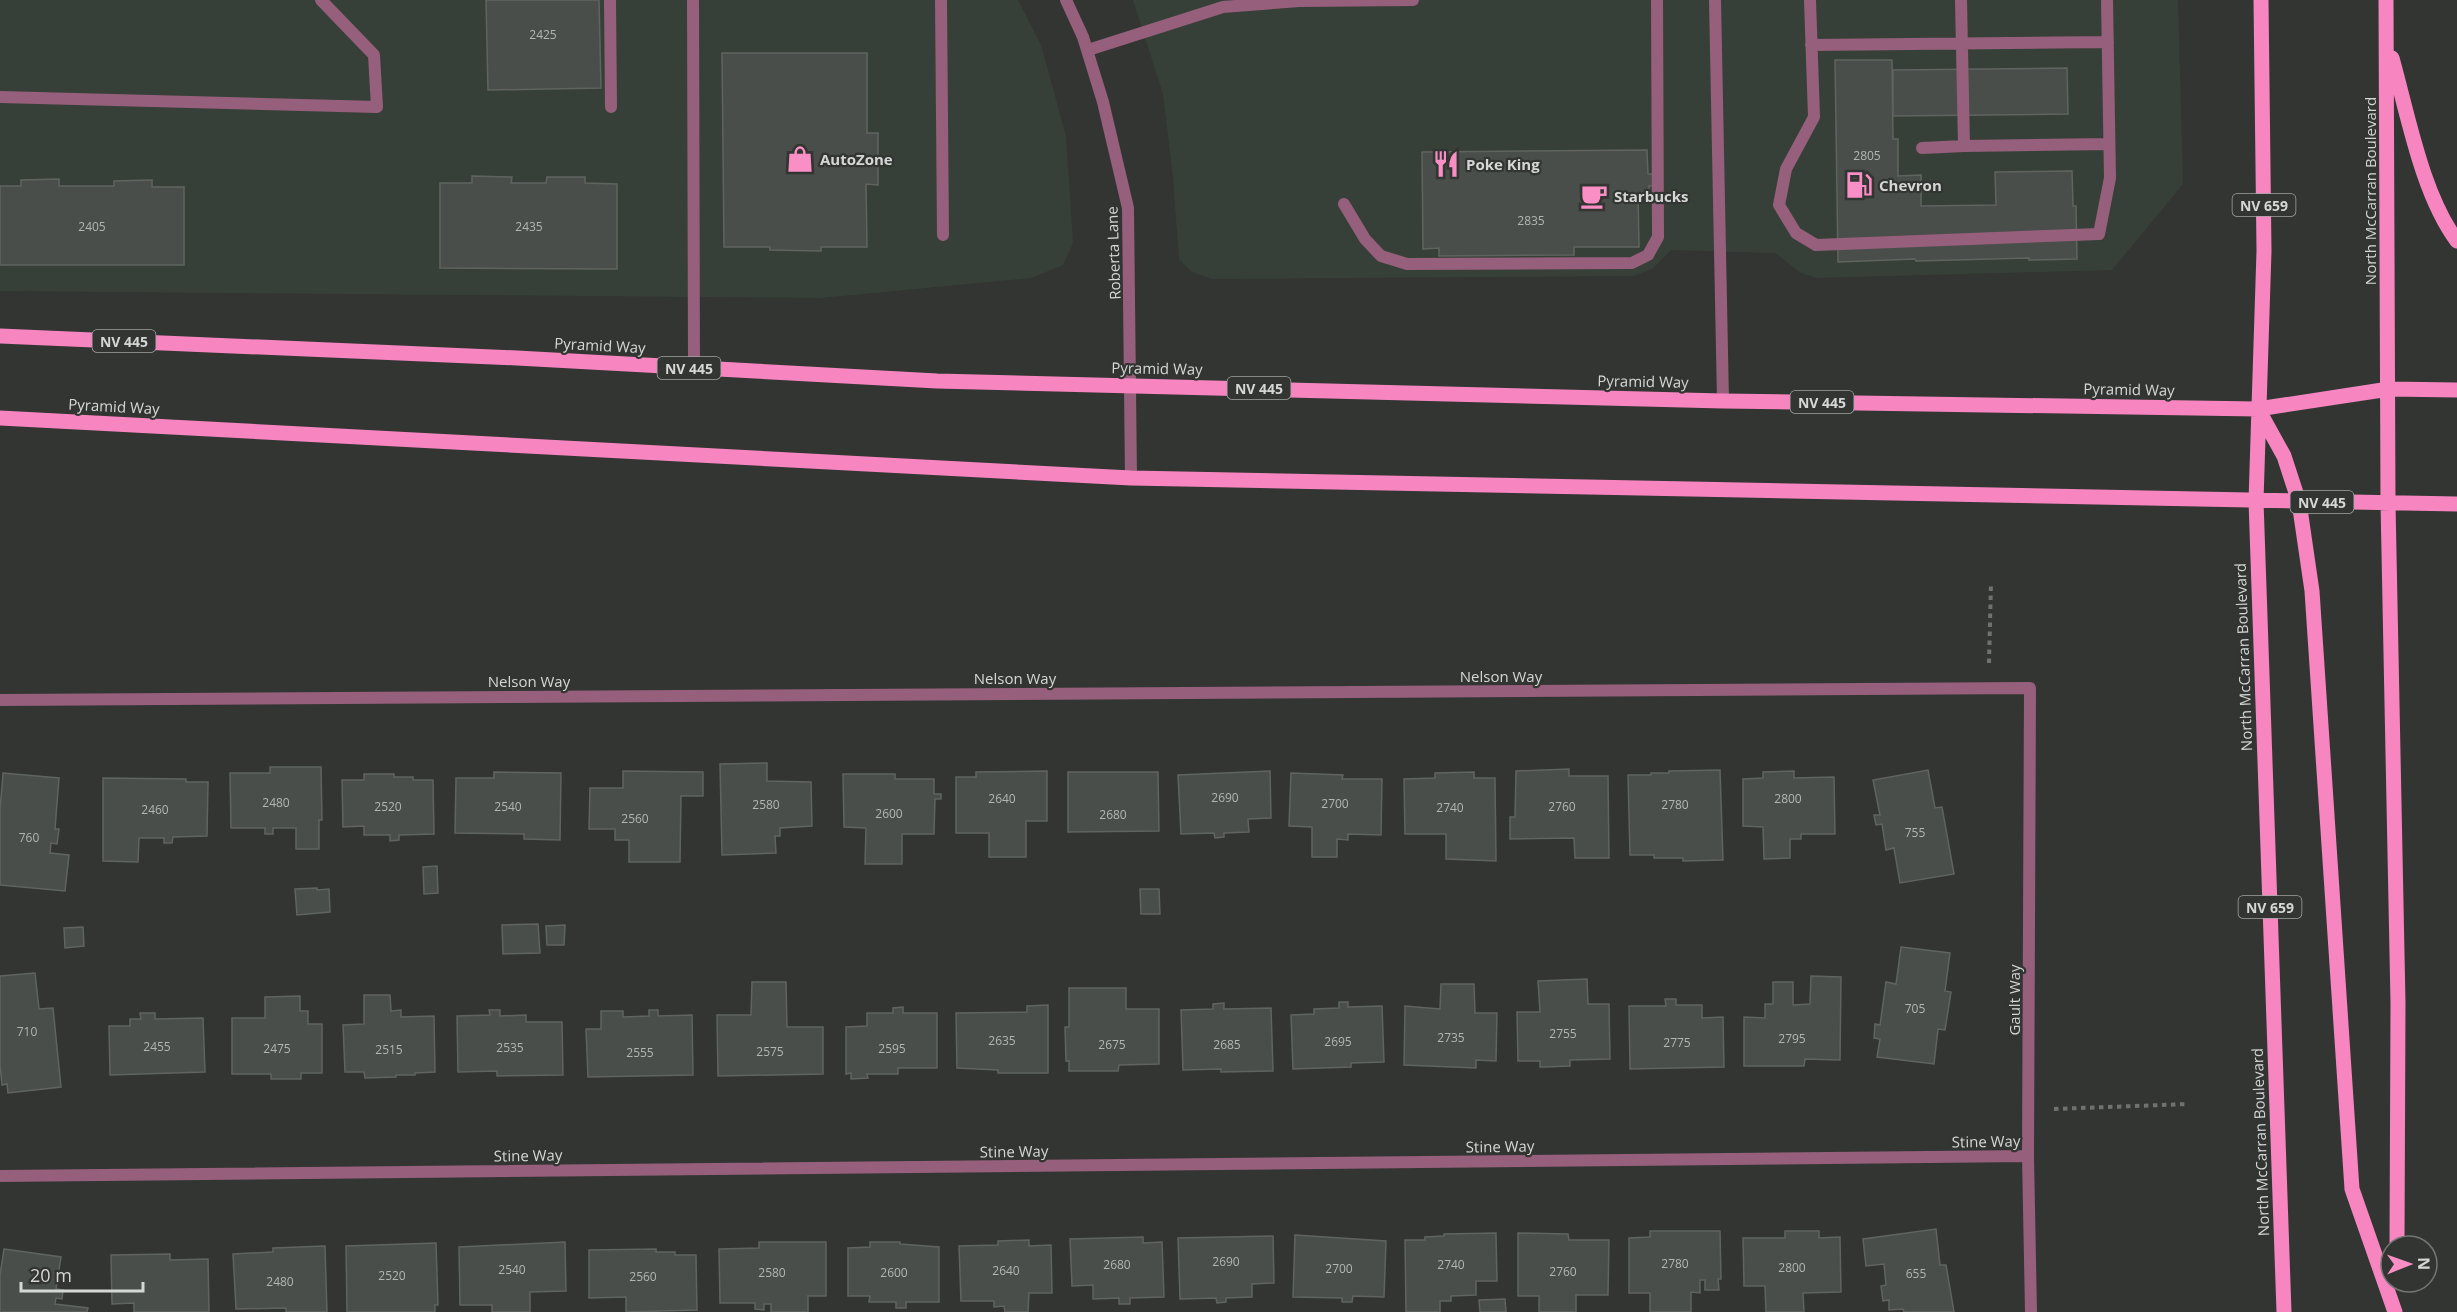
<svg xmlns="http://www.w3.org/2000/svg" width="2457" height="1312" font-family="'Open Sans',sans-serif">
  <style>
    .built { fill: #374038 }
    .building { fill: #4a4e4a; stroke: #606460; stroke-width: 1.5 }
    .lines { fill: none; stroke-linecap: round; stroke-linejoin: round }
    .path { stroke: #6f726f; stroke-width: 4; stroke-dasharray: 4.5 4.5; stroke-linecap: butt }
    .lane { stroke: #965f7b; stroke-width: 12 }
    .street { stroke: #965f7b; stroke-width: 12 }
    .primary { stroke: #f685c0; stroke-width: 15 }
    .labels { text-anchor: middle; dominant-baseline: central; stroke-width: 4.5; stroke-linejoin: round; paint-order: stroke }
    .number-label { font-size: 12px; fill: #b2b5b2 }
    .shield { fill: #323532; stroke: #a3a6a4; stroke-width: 1.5 }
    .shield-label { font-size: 14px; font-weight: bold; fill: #d4d7d5 }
    .poi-label { font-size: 15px; font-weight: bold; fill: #d4d7d5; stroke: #323532; text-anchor: start }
    .street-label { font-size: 15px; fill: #d4d7d5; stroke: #323532 }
  </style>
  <rect width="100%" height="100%" fill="#323532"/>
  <path class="built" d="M0,0h1018l23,45 25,91 7,107 -10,22 -32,13 -210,20 -821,-7z
    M1133,0h1045l5,184 -71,86 -295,8 -16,-5 -26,-20 -104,-3 -19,19 -18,7 -422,3 -20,-7 -13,-13 -6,-81 -10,-84z"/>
  <path class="building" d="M486,0h113l2,88 -113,2z
    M722,53h145v80h11v52l-12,-1 1,63h-46v4l-51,-1v-3h-46z
    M1835,60h57l1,79h5v37l23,-1v31l75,-1 -1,-33 77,-1 1,35h3l1,53 -48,1v-2l-113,3 -1,-2 -77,3z
    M2067,68l1,46 -175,2v-46z
    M1647,150l1,24h8v12h-7v7h-11l1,54h-65v8l-135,1v-8l-16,1 -1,-97z
    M472,176l40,1 -1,6h35l1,-6h38v6l32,1v85l-177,-1v-85h32z
    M59,179v7h55v-5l38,-1v7h32v78h-184v-79h21v-6z
    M767,763v18l44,1 1,44 -32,2v8h-5l1,17 -54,2 -2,-91z
    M270,767h51l1,53h-3v29h-23v-21h-23v6h-8v-6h-34l-1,-55h40z
    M1569,769v7h39l1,82h-34l-1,-20 -64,1v-22h5l1,-46z
    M1720,770l3,90 -40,1v-3h-29v-3h-24l-2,-80h23v-2h18v-2z
    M1928,770l7,38 7,-1 12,67 -54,9 -6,-35 -8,2 -4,-26 -6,1 -2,-10h6l-7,-35z
    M623,771l80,1v24h-22l-1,66h-51v-22h-14v-11h-26l1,-41h33z
    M1047,771v50h-21v36h-37v-24h-33v-56h20v-5z
    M1270,771l1,47 -23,1 1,13 -25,1v4l-9,1 -1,-5 -33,1 -3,-59z
    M1794,771v7l40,-1 1,57h-34v5h-11v19l-26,1 -1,-32 -20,-1v-47l20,-1v-6z
    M494,772l67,1 -1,67 -36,-1v-5l-69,-1 1,-55h38z
    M1068,772h90l1,59 -91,1z
    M1474,772v6h21l1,83 -50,-2v-25h-41l-1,-55 31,-1v-5z
    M3,773l56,5 -4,51h4l-2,15 -6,-1 -1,10 19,2 -4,36 -65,-6v-75z
    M1291,773l52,2 -1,4h40l-1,56 -33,-1v6l-11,-1v18h-25v-30l-23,-1z
    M364,774h30v3h19v3h20l1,54 -35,1v5l-9,1v-6h-26v-9l-21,1 -1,-47h22z
    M843,774h52v5h39v15h7v5h-6l-1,35h-32v30h-37l1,-36 -22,-1z
    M103,778l83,1v3h22l-1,54 -34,1 -1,6h-8v-5h-25l-1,24 -35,-1z
    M437,866l1,27 -14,1 -1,-27z
    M317,888v2l12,-1 1,23 -33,3 -2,-26z
    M1140,889h19l1,25h-19z
    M538,924l2,29 -37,1 -1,-29z
    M565,925l-1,20h-17l-1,-19z
    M83,927l1,19 -19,2 -1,-20z
    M1901,947l49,6 -5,38 6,1 -6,38 -7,-1 -4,35 -57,-7 3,-18 -6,-1 1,-14 5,1 6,-43 10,2z
    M35,973l4,36 14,-1 8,79 -53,6 -1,-9 -5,1 -2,-20v-89z
    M1811,976l30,1 -1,83 -35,-1 -1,7h-60v-49l21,1v-14h8v-22h20v23l17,-1z
    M1587,979l1,25h21l1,55 -40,1v6l-25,1h-5v-6h-22l-1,-49h23l-2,-31z
    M752,982h34l1,45h36v47l-105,2 -1,-61h34z
    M1441,984h33l1,29h22l-1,48 -20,-1v8l-72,-3 1,-59 35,3z
    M1069,988h57v21h33v55l-40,1 -1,6h-49v-10h-3l-1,-34h4z
    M364,995h26l1,16 10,-1v7l33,-1 1,56 -20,1v2h-19v2l-31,1 -1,-6h-19l-2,-47 21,-1z
    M300,996v15h8v13h14v49h-21v6h-30v-5h-39v-56h33v-21z
    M1665,999h11v6h26v13l21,-1 1,50 -94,2 -1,-63h37z
    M1339,1002h9v5l34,-1 2,56 -33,1v4l-58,2 -2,-54 23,-1v-5l25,-1z
    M1224,1003v6l47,-1 2,63 -52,1v-3l-38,1 -2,-60 32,-1v-5z
    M1048,1005v68h-50v-3l-41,-2 -1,-55 71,-1v-6z
    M903,1007v6h34v55h-39v6h-31l1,4 -17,1v-6l-5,1v-47l21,-1v-13h26v-5z
    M489,1010h11v6l26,-1v7h36l1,53 -66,1v-5l-39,1 -1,-56 33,-1z
    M649,1010h9v6l34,-1 1,60 -105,2 -2,-48h15v-18h22v6l26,-1z
    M140,1013h15v6l48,-1 2,54 -95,3 -1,-49h21v-7h11z
    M1936,1229l4,36h6l8,47h-50l-1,-3 -14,1v-10l-6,1 -2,-15 5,-1 -2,-21 -18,2 -3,-27z
    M1650,1231h70l1,48h-3l1,11h-14v-10h-5v13l-9,-1v20h-41v-19h-21v-55l21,-1z
    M1785,1231h34v7l21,-1 1,55 -38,1 1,19h-38l-1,-26h-21l-1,-48h42z
    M1496,1233l1,48h-21v14l-25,1v5h-11v11h-34l-1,-72h20v-3l19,-1v-2z
    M1518,1233l50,1 1,6h40l-1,55h-32v17h-37v-16h-21z
    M1295,1235l91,6 -2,56 -31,-1 -1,6h-10v-4l-49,-1z
    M1273,1236l1,47 -22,1v13l-26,1v4l-9,1 -1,-5 -36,1 -2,-61z
    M1143,1237v6l19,-1 2,55 -34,1v6h-11v-6l-26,1v-14l-21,1 -2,-47z
    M1029,1240v6l22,-1 1,48h-23l-1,19h-23l-1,-6 -10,1v-6h-33l-2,-55 39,-1v-4z
    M565,1242l1,49 -36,1v20h-38v-7h-32l-1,-58z
    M759,1242h67v54h-18v16h-37v-8h-7v6l-9,-1v-6h-35l-1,-54 40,-1z
    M870,1242h30v2l39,3v55h-33v6h-10v-6h-27l1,-6h-22v-48l22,-1z
    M436,1243l2,62h-3v7h-88l-1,-66z
    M325,1246l2,66h-41v-4l-50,1 -3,-55 40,-2v-4z
    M4,1249l57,8 -5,32 7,1 -1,9 -6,-1 -1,6 33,4 -1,4h-87v-37z
    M656,1249v3h19v3h21l1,55 -71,2v-15l-37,1v-48z
    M170,1254v6l38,-1 1,53h-75v-9l-22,1 -1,-49z
    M1505,1299l1,13h-26l-1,-12z"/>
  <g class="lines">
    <path class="path" d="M1989,663l2,-80
      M2054,1109l134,-5"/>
    <path class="lane" d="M610,0l1,107
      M693,0l1,368
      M941,0l2,235
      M1715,0l8,401
      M1810,0l4,117 -28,52 -7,36 17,28 20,12 283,-11 11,-56 -3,-178
      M1961,0l3,146 145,-2
      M1811,45l297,-3
      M1088,50l135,-43 76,-6 114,-1
      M0,97l377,10 -3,-52 -53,-55
      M1922,148l42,-2
      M1344,204l21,35 16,17 26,8 225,-1 16,-8 10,-18 -1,-237"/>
    <path class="street" d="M1066,0l17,37 20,65 25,106 3,270
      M0,700l2030,-12 -2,468 3,156
      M0,1176l2028,-20"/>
    <path class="primary" d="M2261,0l3,251 -8,250 28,811
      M2386,0l2,503 10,500 -1,243
      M2392,58c16,57 30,136 65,183
      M0,336l517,22 420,23 786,20 535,8 131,-20 68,1
      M2258,409l26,47 15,46 13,89 40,598 43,123
      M0,418l1131,60 1326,26"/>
  </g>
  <defs>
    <symbol id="shop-bare" viewBox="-9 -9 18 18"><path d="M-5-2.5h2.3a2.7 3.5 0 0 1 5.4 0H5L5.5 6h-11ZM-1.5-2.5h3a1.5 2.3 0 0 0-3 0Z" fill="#fa8fc6" stroke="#323532" stroke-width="2.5" paint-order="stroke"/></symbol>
    <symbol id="restaurant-bare" viewBox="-9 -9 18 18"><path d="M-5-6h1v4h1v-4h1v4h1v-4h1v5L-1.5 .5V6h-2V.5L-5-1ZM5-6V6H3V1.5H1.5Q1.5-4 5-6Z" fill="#fa8fc6" stroke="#323532" stroke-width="2.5" paint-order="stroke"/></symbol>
    <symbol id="fuel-bare" viewBox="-9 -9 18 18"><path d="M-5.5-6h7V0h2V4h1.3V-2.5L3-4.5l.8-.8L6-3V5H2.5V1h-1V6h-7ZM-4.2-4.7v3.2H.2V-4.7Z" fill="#fa8fc6" stroke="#323532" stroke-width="2.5" paint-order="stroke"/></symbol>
    <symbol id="cafe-bare" viewBox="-9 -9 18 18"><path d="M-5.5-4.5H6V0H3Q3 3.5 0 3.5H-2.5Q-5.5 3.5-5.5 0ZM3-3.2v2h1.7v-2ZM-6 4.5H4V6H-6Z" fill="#fa8fc6" stroke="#323532" stroke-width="2.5" paint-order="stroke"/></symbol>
  </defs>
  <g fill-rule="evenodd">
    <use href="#shop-bare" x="781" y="140" width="38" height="38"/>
    <use href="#restaurant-bare" x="1427" y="145" width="38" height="38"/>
    <use href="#fuel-bare" x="1840" y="166" width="38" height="38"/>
    <use href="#cafe-bare" x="1575" y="177" width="38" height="38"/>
  </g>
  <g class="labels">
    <g class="number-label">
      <text x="543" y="34">2425</text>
      <text x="1867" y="155">2805</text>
      <text x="1531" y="220">2835</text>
      <text x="92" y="226">2405</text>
      <text x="529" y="226">2435</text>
      <text x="1225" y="797">2690</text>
      <text x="1002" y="798">2640</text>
      <text x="1788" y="798">2800</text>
      <text x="276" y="802">2480</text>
      <text x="1335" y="803">2700</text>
      <text x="766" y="804">2580</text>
      <text x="1675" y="804">2780</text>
      <text x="388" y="806">2520</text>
      <text x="508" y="806">2540</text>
      <text x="1562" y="806">2760</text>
      <text x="1450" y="807">2740</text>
      <text x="155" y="809">2460</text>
      <text x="889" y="813">2600</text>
      <text x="1113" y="814">2680</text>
      <text x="635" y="818">2560</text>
      <text x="1915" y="832">755</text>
      <text x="29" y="837">760</text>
      <text x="1915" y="1008">705</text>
      <text x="27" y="1031">710</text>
      <text x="1563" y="1033">2755</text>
      <text x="1451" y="1037">2735</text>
      <text x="1792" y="1038">2795</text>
      <text x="1002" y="1040">2635</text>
      <text x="1338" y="1041">2695</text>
      <text x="1677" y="1042">2775</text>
      <text x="1112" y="1044">2675</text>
      <text x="1227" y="1044">2685</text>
      <text x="157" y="1046">2455</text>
      <text x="510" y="1047">2535</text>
      <text x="277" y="1048">2475</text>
      <text x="892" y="1048">2595</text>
      <text x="389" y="1049">2515</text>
      <text x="770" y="1051">2575</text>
      <text x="640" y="1052">2555</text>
      <text x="1226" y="1261">2690</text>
      <text x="1675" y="1263">2780</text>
      <text x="1117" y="1264">2680</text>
      <text x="1451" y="1264">2740</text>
      <text x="1792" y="1267">2800</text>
      <text x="1339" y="1268">2700</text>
      <text x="512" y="1269">2540</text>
      <text x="1006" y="1270">2640</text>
      <text x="1563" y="1271">2760</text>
      <text x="772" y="1272">2580</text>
      <text x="894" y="1272">2600</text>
      <text x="1916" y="1273">655</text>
      <text x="392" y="1275">2520</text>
      <text x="643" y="1276">2560</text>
      <text x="280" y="1281">2480</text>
    </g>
    <g class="shield">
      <rect x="2232.5" y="194" width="63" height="22" rx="4.5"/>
      <rect x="92.5" y="330" width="63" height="22" rx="4.5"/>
      <rect x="657.5" y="357" width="63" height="22" rx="4.5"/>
      <rect x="1227.5" y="377" width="63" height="22" rx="4.5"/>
      <rect x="1790.5" y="391" width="63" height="22" rx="4.5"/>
      <rect x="2290.5" y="491" width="63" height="22" rx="4.5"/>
      <rect x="2238.5" y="896" width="63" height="22" rx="4.5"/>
    </g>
    <g class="shield-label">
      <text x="2264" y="205">NV 659</text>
      <text x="124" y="341">NV 445</text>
      <text x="689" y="368">NV 445</text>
      <text x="1259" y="388">NV 445</text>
      <text x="1822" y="402">NV 445</text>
      <text x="2322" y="502">NV 445</text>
      <text x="2270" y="907">NV 659</text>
    </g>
    <g class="poi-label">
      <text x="820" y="159">AutoZone</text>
      <text x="1466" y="164">Poke King</text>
      <text x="1879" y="185">Chevron</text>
      <text x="1614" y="196">Starbucks</text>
    </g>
    <g class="street-label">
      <text transform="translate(2370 191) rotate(-90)">North McCarran Boulevard</text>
      <text transform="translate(1113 253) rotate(-92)">Roberta Lane</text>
      <text transform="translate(600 345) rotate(3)">Pyramid Way</text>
      <text transform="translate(1157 368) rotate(1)">Pyramid Way</text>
      <text transform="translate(1643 381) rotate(1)">Pyramid Way</text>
      <text transform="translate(2129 389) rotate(1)">Pyramid Way</text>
      <text transform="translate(114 406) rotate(3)">Pyramid Way</text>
      <text transform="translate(2243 657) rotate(-92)">North McCarran Boulevard</text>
      <text x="1501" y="676">Nelson Way</text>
      <text x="1015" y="678">Nelson Way</text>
      <text x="529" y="681">Nelson Way</text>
      <text transform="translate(2014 1000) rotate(-90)">Gault Way</text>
      <text transform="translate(1986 1141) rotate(-1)">Stine Way</text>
      <text transform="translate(2260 1142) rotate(-92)">North McCarran Boulevard</text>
      <text transform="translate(1500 1146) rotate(-1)">Stine Way</text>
      <text transform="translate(1014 1151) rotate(-1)">Stine Way</text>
      <text transform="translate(528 1155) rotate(-1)">Stine Way</text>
    </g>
  </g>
  <g transform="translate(2409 1264) rotate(89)"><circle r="28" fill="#323532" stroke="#737673" stroke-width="1.5"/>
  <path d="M0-4.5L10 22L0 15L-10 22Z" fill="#fa8fc6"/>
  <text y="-9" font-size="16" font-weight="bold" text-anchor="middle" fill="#d4d7d5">N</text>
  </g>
  <path d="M21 1282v9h122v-9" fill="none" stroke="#d4d7d5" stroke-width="3"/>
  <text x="30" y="1282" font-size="18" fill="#d4d7d5" stroke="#323532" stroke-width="4.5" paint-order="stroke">20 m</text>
</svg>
